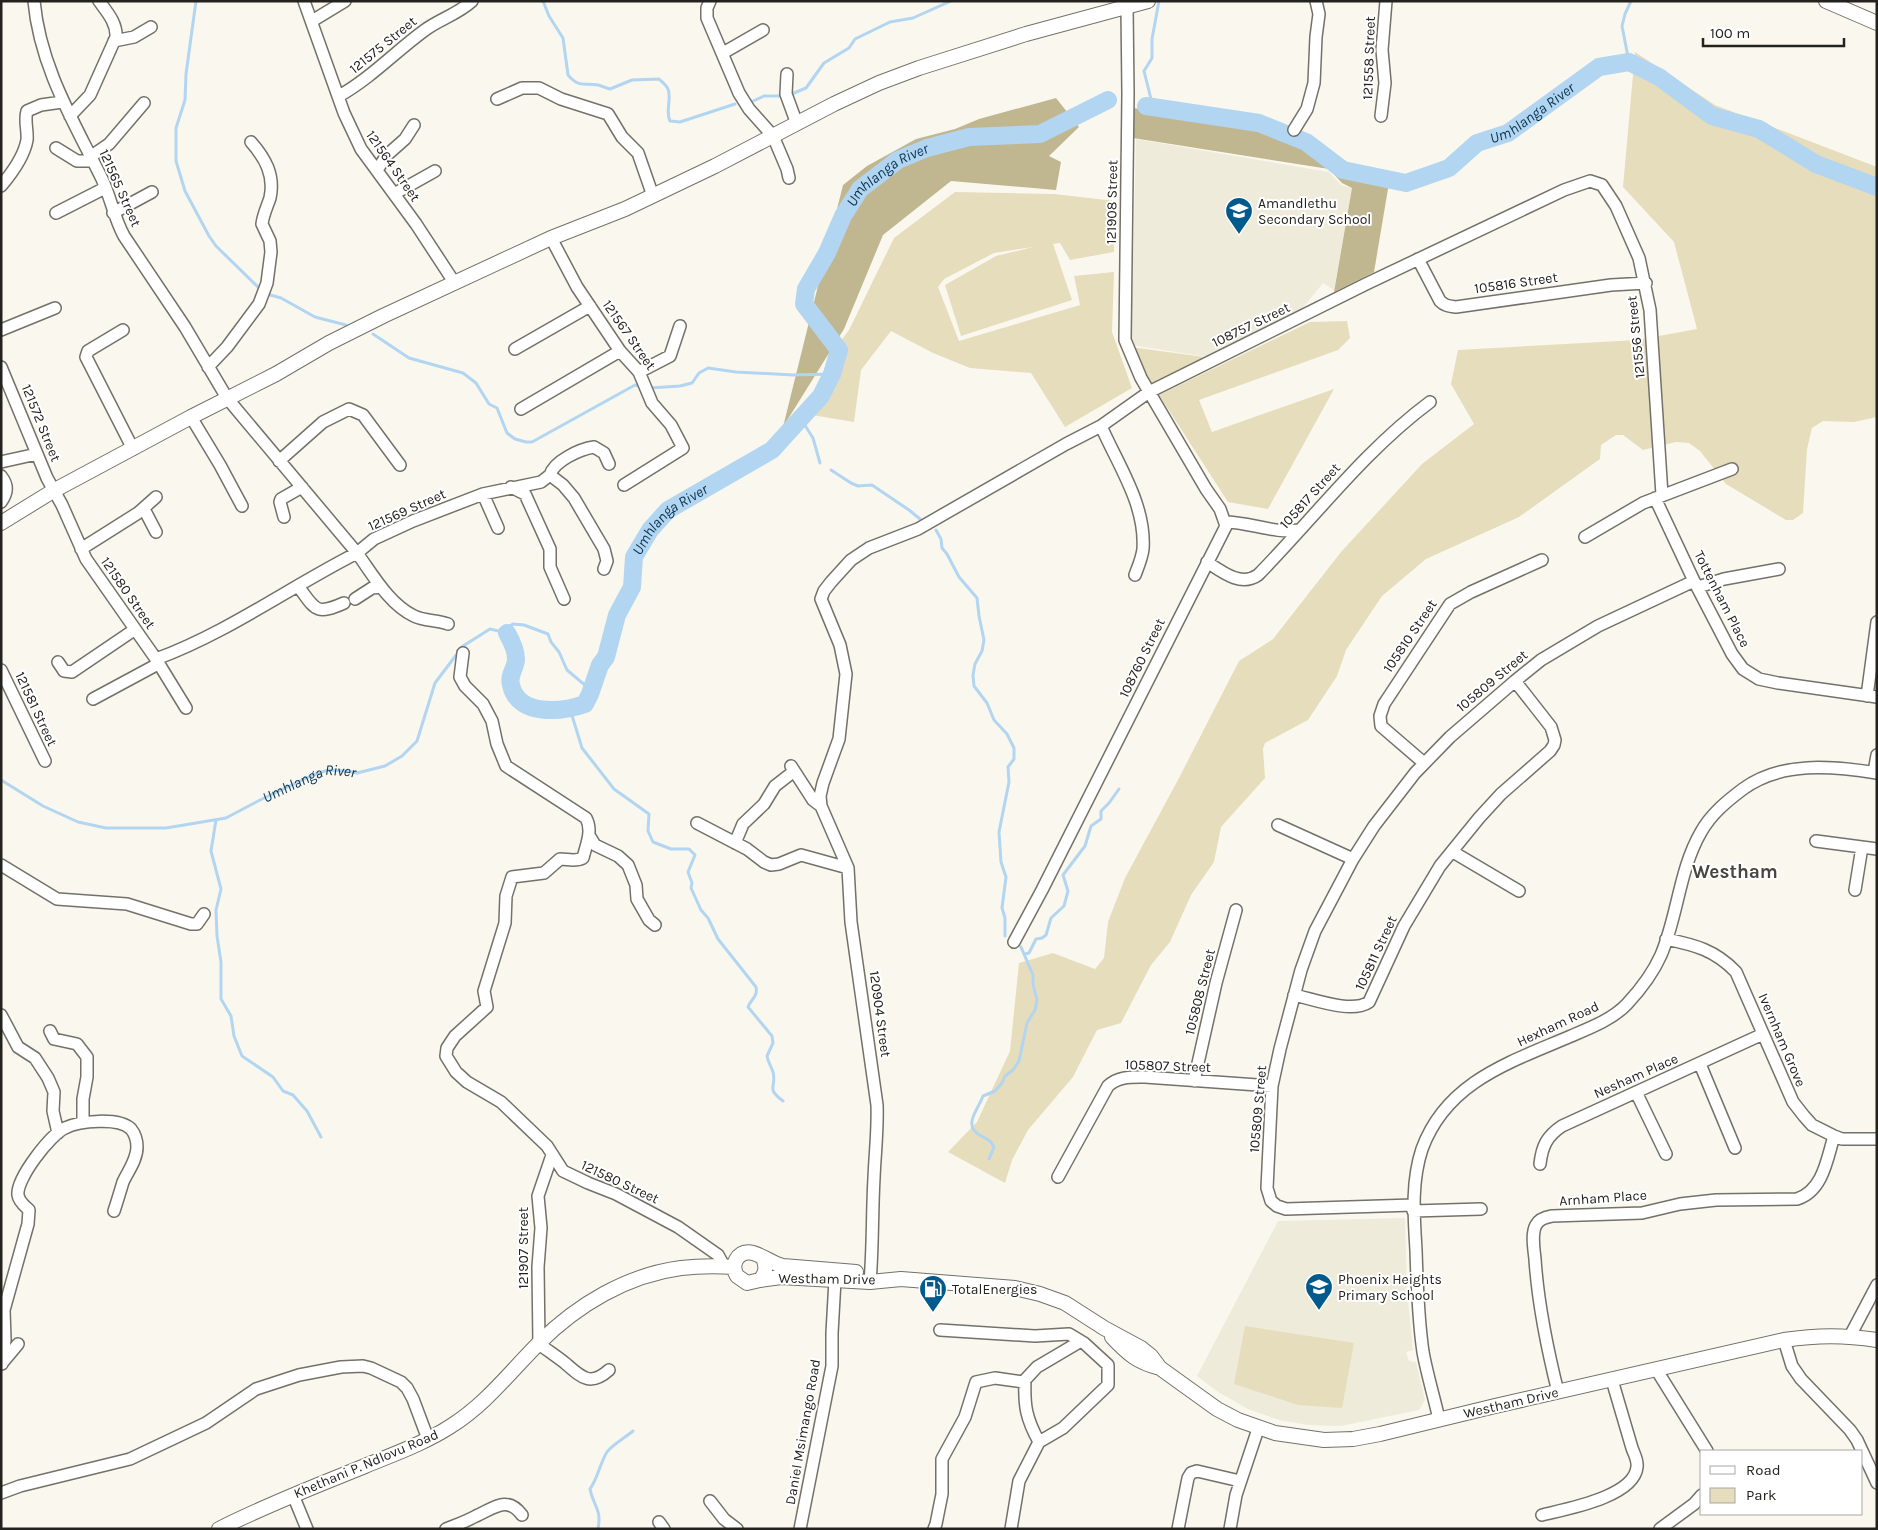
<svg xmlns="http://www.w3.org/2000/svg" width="1878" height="1530" font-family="Karla,sans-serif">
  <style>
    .built { fill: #efebda }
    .green { fill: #e6ddbc }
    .forest { fill: #c0b68f }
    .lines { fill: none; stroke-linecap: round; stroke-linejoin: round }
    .stream { stroke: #b2d5f1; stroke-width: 3 }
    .river { stroke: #b2d5f1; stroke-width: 18 }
    .minor-casing { stroke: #737168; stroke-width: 14 }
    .tertiary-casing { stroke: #737168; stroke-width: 16 }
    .minor { stroke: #fff; stroke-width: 11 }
    .tertiary { stroke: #fff; stroke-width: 14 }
    .labels { text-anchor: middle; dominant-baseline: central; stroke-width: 4; stroke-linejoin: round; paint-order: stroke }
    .street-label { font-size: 14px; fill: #23221f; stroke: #fff }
    .poi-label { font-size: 14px; fill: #23221f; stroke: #fff; text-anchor: start }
    .water-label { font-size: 15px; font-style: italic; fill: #07334f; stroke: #fff }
    .district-label { font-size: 19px; font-weight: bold; fill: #47453d; stroke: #fff }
  </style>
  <rect width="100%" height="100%" fill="#faf8ee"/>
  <path class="built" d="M1136,139l193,33 12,13 11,3 -18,102 -11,-7 -22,27 -94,47 -76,-12z
    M1405,1218l2,72 6,60 -7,2 3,9 7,1 9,38 -6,10 -78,16 -33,-1 -29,-5 -31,-11 -30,-17 -21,-16 81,-155z"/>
  <path class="green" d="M1635,52l80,53 162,62v250l-23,5 -31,-1 -11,7 -5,21 -4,64 -10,7h-7l-60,-36 -26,-33 -11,-8 -13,-1 -33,8 -20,-15h-7l-15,10 -1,14 -81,58 -93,42 -44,37 -36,54 -9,26 -29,44 -43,23 -2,6 2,29 -44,49 -7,35 -23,33 -21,47 -19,23 -30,58 -24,7 -24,47 -45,53 -16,30 -7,23 -57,-31 29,-30 33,-71 9,-88 34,-10 42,16 9,-11 4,-36 17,-44 54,-100 60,-117 34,-22 68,-87 81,-88 52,-40 -23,-40 7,-34 179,-10 60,-11 -23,-87 -51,-55z
    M955,192l99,2 61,7 -1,51 -44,8 -10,-17 -7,1 19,56 -111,36 -16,-51 51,-29 37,-9 -39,6 -50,26 -6,8 21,54 121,-36 -6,-29 40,-4 -2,60 20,56 -67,39 -34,-54 -61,-5 -37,-15 -42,-22 -30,39 -7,52 -42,-7 17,-22 14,-43 -3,-8 9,-12 45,-92z
    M1347,321l3,17 -12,12 -139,50 13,32 122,-43 -66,120 -40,-7 -69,-107 151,-73z
    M1131,347l73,10 -48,27 -7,-3z
    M1245,1326l109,17 -12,65 -44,-3 -64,-21z"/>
  <path class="forest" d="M1056,98l23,29 -30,29 12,6 -5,28 -105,-9 -68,54 -39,94 -61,98 60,-242 24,-19 49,-27 39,-10 24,-10z
    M1133,108l126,18 45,19 38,28 47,10 -15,89 -40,20 18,-104 -10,-5 -13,-14 -196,-31z"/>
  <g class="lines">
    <g class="stream">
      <path d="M196,1l-10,73 -1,26 -9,28v33l9,30 24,45 7,10 45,44"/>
      <path d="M543,1l6,15 14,22 5,37c12,14 16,7 30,10 4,1 8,3 12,4l22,-9 27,-1c3,3 7,6 9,10 4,10 -3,22 2,32l10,1 55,-18"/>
      <path d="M1629,62l-7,-36 3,-12 6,-13"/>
      <path d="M789,95l17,-7 18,-25 25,-15 6,-9 35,-17 23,-4 38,-17"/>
      <path d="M751,102l13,-6h16"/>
      <path d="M1153,107l-9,-36 8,-13v-19l7,-38"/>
      <path d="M267,294l14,4 34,19 31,8"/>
      <path d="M373,334l36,24 54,15 13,10 13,21 8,4 10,25 8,6 11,3h6l103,-57 7,2"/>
      <path d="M650,388l30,-2 12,-3 7,-10 9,-5 28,4 57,3 39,-1"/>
      <path d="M801,419l12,19 7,25"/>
      <path d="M831,470l20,13 7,3 14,-1 37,25 11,9"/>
      <path d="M936,530l5,9 1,9 5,6 12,23 18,21 2,18 5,24 -2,11 -7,13 -2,11 1,11 13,17 7,17 13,14 7,14v11l-6,8 1,15 -10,50 2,30 5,15 -4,31 3,10v18"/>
      <path d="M570,709l12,39 32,41 35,25 -1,17 5,11 18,7h18l6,6 -7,17 4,11 -1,5 10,22 7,8 10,21 38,48c2,10 -5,12 -8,20l24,29 1,7 -6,13c1,6 4,10 6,16 4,17 -8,15 10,29"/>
      <path id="s1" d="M1,780l42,26 35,16 28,6h60l60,-10 34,-18 53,-25 15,-5 19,1 10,2 28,-7 17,-10 15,-15 18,-58 28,-37 27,-17 17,4 1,-6 5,-3 11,1 24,9 3,8 8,10 8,18 19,16 7,-4"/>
      <path d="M216,820l-5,31 10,38 -5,21 1,26 4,26v37l10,17 3,20 8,20 31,21 10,14 10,4 14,16 14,26"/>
      <path d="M1025,954l4,-1 7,-14 6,-1 4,-3 5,-17 13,-12 4,-15 -5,-16 22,-29 6,-20 10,-7v-8l8,-8 10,-14"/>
      <path d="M989,1159l5,-12c-3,-6 -5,-7 -11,-10 -22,-11 -6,-25 0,-41l12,-5 7,-8 3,-7 8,-6 6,-9 8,-38 8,-13 2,-10 -4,-16v-9l-12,-28"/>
      <path d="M598,1529c4,-21 -5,-23 -8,-40 8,-11 10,-26 17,-37 5,-7 19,-15 26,-21"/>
    </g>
    <g class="river">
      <path id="s2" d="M1146,106l113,17 47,19 37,28 63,13 43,-15 28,-25 31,-10 91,-66 30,-5 30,15 53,39 47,13 57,35 61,23"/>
      <path id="s3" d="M507,633c4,7 9,18 9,26 0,9 -8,16 -5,26 7,32 51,27 74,19l5,-10 10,-29 6,-8 11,-42 15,-28 2,-30 16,-27 18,-20 104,-60 49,-54 11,-22 7,-24 -35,-46 2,-15 21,-36 16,-37 17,-27 38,-29 29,-12 42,-11 71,-3 68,-34"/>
    </g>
    <defs>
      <path id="minor" d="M34,1c6,66 40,121 68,178 9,19 12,39 22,57l61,91 42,71 130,155 17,-14 39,-18 70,-27 58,-12 9,-7
        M304,1l40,112 17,36 55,75 38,58
        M710,1l-3,7v10l32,75 10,16 24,27 14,33 2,9
        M312,21l33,-20
        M114,41l20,-4 17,-10
        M723,53l40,-23
        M787,74l-1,20 11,30
        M339,96c32,-18 57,-45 86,-66 15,-11 33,-16 47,-29
        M497,99l25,-11h17l22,11 47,15 14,23 16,16 15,43
        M70,116l20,-21 26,-58c1,-14 -9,-25 -17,-36
        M1381,116l4,-33 -3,-33 4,-49
        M1294,130l13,-21 7,-26 2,-46 3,-23 -3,-13
        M56,148l21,13h15
        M90,157l19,-13 35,-41
        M377,170l10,-15 18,-16 9,-14
        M1,186c11,-13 23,-29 26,-46 1,-10 -3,-19 0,-29l14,-6 21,-3
        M394,194l41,-23
        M56,213l49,-25
        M113,213l39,-21
        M551,238l26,49 43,64 19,21 13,31 19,22 12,23 -59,37
        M1418,259l22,42c5,5 9,5 16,6l155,-22 35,-2
        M1,330l54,-22
        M123,330l-35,21 -2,6 47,92
        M515,349l75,-43
        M1,367l46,111 15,27 24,54 70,100 30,49
        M208,367l19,-20 32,-43 8,-21 4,-31 -1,-11 -8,-17c1,-9 5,-17 8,-26 5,-23 -5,-40 -19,-56
        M639,372l31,-16 10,-30
        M521,409l99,-58
        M191,417l29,48 22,41
        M1101,426c17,39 45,79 42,123 -1,9 -5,18 -8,26
        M279,461l44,-39 26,-13 14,6 37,50
        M1,462l36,-8
        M1,476c7,9 7,16 0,26
        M511,487l14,7 25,55v18l14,32
        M483,494l15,34
        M1655,498l39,83 38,73 11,15 16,10 19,4 99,14
        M144,509l12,23
        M284,517l-4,-15 1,-3 21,-12
        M1225,522c25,0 49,12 74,8
        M1585,537l58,-34 89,-34
        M81,549l57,-36 18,-16
        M1207,562c15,10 34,25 51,13 57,-58 106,-124 172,-173
        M604,569l3,-8 -3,-12 -30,-51 -11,-13 -13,-10c4,-14 30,-26 44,-28l10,6 5,11
        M298,586c17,23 17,30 46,17
        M1698,587l26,-8 55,-10
        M355,599l17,-11 9,-1
        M463,653l-3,24 5,9 18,18 9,17 5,23 9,22 80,52c7,13 0,27 -3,40 -8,4 -15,1 -23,1l-16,14 -32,4 -6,19 -1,27 -21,68 3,16 -32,29 -8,12 -1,8 10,16 11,10 34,20 46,44 16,25 25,12 28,11 62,33 40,28 6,11
        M156,659c71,-26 134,-72 201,-106 16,22 32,51 57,63 10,5 23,4 34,8
        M58,662l6,9 8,1 62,-42
        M1,670l44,91
        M1867,696l10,-74
        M93,699l65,-35
        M1424,763l-43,-37 -1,-10 4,-12 66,-100 21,-12 71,-32
        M791,766l22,34 8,6 27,62 3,54 26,183c1,24 -2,48 -3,73 -2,35 -1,69 -4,104
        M1874,772l3,-17
        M821,806l-1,-10 3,-13 16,-44 7,-65 -6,-29 -19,-46 3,-8 7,-9 20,-22 18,-12 49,-19 148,-85 35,-18 48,-34 217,-108 198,-94 26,-9 12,4 14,21 23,52 11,52 12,185
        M697,823l50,26 17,13 7,3 8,-1 22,-9 47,13
        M1278,825l75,34
        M589,835l6,10 23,11 10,9 8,20 1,14 12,21 6,5
        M1816,841l61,8
        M735,843l8,-19 21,-20 11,-18 18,-14
        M1453,852l66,39
        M1,865l56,34 70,5 64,20h6l7,-10
        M1855,890l7,-43
        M1666,939c29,6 49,11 70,33l57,130 11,14 8,9 22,11 8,3h35
        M1014,942l28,-52 184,-364 -6,-17 -14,-20 -65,-111 -16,-38 3,-246 -1,-87 -2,-6
        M1294,995c19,4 58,19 75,7l35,-76 36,-60 39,-48 22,-24 49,-43 4,-6 1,-5 -4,-13 -36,-46
        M1,1015l17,32 17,11 13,20 6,14 -1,19 5,22
        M50,1031l4,8 23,5 10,13v20l-4,22v23
        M1700,1064l35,84
        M1194,1081l22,-98 20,-73
        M1636,1092l30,62
        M552,1155l-14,41 3,32 -3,39 1,77c8,6 17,12 26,19 16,14 25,24 44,7
        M1540,1164c2,-18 7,-28 22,-38l201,-92
        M1058,1177l50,-91c10,-10 24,-9 37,-9l127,9
        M1413,1205l-127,4 -9,-3 -6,-5 -4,-13 5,-102 8,-37 21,-79 14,-39 38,-72 21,-33 41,-53 35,-36 65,-56 26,-21 57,-34 96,-45
        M1413,1211l68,-2
        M940,1330l95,6 34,-2 15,9 24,22v20l-45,43 -24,14 -20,39 -8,48
        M1850,1336l27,-51
        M1784,1340l8,26 9,13 49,51 7,10 20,43
        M3,1362l15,-18
        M2,1364l3,-24 -1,-30 24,-86 1,-14c-4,-4 -10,-8 -11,-15 -2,-16 32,-60 47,-67 14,-7 54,-11 66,1 4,5 6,12 6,18 0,13 -9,24 -14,35 -3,10 -6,20 -9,29
        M1656,1369l51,82
        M1025,1380c-1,26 1,38 14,62
        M1558,1392c-11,-44 -20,-87 -23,-133 -1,-10 -4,-25 1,-34 3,-6 10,-8 16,-9l90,-3 38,-9 36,-4 81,-1c26,-8 30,-40 37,-63
        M1439,1419c-5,-22 -12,-45 -16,-67 -5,-34 -6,-68 -7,-102 -2,-33 -5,-68 6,-101 25,-68 89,-87 149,-113 19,-8 42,-17 56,-32 14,-15 26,-31 34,-49 17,-40 18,-85 40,-123 10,-18 26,-31 42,-43 38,-28 89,-23 134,-16
        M1,1493l19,-7 110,-27 76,-36 50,-34 43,-14 42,-8 22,-1 8,2 30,14 6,6 6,11 15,40
        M293,1495l14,34
        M710,1501l14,18 13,10
        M1542,1515c24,-6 92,-18 95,-48 1,-7 -3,-13 -5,-19l-20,-68
        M659,1522l5,7
        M446,1529c10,-4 21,-8 30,-13 18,-8 31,-21 46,-1
        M800,1529l32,-163v-33l3,-53
        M934,1529l2,-5 6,-30v-35l23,-42 11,-35 19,-4 28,4 14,-15 44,-26
        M1178,1529l10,-51 3,-5 6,-2 43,10
        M1230,1529l6,-34 22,-66
        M1660,1529l34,-25 8,-9"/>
      <path id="tertiary" d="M1826,1l51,22
        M1,523l52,-32 138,-74 85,-43 53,-31 54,-27 168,-78 74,-29 90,-43 119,-62 45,-21 40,-15 107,-34 122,-33
        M763,1258c4,9 3,15 -3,22l-13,3 -10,-7c-3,-5 -4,-10 -1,-16 11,-19 32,3 47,6l73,6
        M760,1280l21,-3 89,5 31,-3 114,9 25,6 25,9 39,25 37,20 10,8 9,12 57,41 21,11 37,13 49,7 29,-1 27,-5 115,-28 289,-66c34,-5 60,-5 93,0
        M1112,1337c16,17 25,25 48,31
        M219,1529c47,-24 97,-43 146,-63 29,-12 60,-23 86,-40 35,-22 59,-54 88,-83 38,-38 88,-68 142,-75 18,-2 36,-2 53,-1"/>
    </defs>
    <use href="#minor" class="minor-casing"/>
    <use href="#tertiary" class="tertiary-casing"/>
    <use href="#minor" class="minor"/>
    <use href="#tertiary" class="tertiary"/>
  </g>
  <defs>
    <symbol id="school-pin" viewBox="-11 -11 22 30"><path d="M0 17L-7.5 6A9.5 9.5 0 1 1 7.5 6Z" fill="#005b8c" stroke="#fff"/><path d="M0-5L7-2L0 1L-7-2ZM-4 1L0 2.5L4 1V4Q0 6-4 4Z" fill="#fff"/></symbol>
    <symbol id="fuel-pin" viewBox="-11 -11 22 30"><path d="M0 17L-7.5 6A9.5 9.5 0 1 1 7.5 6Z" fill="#005b8c" stroke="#fff"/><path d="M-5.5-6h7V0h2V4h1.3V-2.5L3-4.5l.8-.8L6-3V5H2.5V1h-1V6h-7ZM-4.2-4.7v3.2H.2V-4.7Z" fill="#fff"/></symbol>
  </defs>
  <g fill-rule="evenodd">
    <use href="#school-pin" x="1223" y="195" width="32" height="43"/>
    <use href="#school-pin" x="1303" y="1271" width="32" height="43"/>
    <use href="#fuel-pin" x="917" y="1273" width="32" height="43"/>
  </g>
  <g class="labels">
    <g class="street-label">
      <text transform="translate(383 45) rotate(-39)">121575 Street</text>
      <text transform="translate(1369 58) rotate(-88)">121558 Street</text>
      <text transform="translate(393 166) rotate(55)">121564 Street</text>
      <text transform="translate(120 188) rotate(66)">121565 Street</text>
      <text transform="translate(1112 202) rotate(-89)">121908 Street</text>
      <text transform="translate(1516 283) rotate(-8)">105816 Street</text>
      <text transform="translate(1251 325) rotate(-26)">108757 Street</text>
      <text transform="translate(629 335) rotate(55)">121567 Street</text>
      <text transform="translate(1636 337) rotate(-96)">121556 Street</text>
      <text transform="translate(41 423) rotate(68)">121572 Street</text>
      <text transform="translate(1310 496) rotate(-48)">105817 Street</text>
      <text transform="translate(407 510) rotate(-24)">121569 Street</text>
      <text transform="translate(128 593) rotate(55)">121580 Street</text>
      <text transform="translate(1722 599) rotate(63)">Tottenham Place</text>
      <text transform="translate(1410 636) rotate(-56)">105810 Street</text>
      <text transform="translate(1142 658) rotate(-64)">108760 Street</text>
      <text transform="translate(1492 681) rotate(-40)">105809 Street</text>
      <text transform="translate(36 709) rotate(65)">121581 Street</text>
      <text transform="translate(1376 953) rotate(-65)">105811 Street</text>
      <text transform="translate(1200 992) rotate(-76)">105808 Street</text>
      <text transform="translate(880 1014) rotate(82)">120904 Street</text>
      <text transform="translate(1558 1024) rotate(-25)">Hexham Road</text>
      <text transform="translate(1782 1040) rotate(67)">Ivernham Grove</text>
      <text transform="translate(1168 1066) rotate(2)">105807 Street</text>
      <text transform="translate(1636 1076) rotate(-24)">Nesham Place</text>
      <text transform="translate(1258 1109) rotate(-85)">105809 Street</text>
      <text transform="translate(620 1182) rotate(25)">121580 Street</text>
      <text transform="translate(1603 1198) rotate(-4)">Arnham Place</text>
      <text transform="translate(523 1248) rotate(-90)">121907 Street</text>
      <text transform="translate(827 1279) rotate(1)">Westham Drive</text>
      <text transform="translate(1511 1403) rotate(-13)">Westham Drive</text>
      <text transform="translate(803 1432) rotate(-80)">Daniel Msimango Road</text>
      <text transform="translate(366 1464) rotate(-23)">Khethani P. Ndlovu Road</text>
    </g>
    <g class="poi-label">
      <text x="1258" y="203">Amandlethu<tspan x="1258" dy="16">Secondary School</tspan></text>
      <text x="1338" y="1279">Phoenix Heights<tspan x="1338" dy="16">Primary School</tspan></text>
      <text x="952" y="1289">TotalEnergies</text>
    </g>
    <g class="water-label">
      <text stroke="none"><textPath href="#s2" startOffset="422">Umhlanga River</textPath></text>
      <text stroke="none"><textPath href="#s3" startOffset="816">Umhlanga River</textPath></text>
      <text stroke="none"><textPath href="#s3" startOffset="351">Umhlanga River</textPath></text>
      <text stroke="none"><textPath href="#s1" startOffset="329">Umhlanga River</textPath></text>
    </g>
    <g class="district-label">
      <text x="1735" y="872">Westham</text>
    </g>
  </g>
  <rect width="1878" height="1530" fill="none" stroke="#23221f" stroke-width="5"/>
  <rect x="1700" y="1450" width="162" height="65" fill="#ffffff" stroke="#a7a7a5"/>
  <rect x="1710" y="1466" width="25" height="8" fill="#ffffff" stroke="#a7a7a5"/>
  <text x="1746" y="1475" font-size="15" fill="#23221f">Road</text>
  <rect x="1710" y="1488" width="25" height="15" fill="#e6ddbc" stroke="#a7a7a5"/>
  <text x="1746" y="1500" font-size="15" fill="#23221f">Park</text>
  <path d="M1703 38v8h141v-8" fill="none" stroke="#23221f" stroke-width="2.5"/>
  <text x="1710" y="38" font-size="15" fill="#23221f" stroke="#ffffff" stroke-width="4" paint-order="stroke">100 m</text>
</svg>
